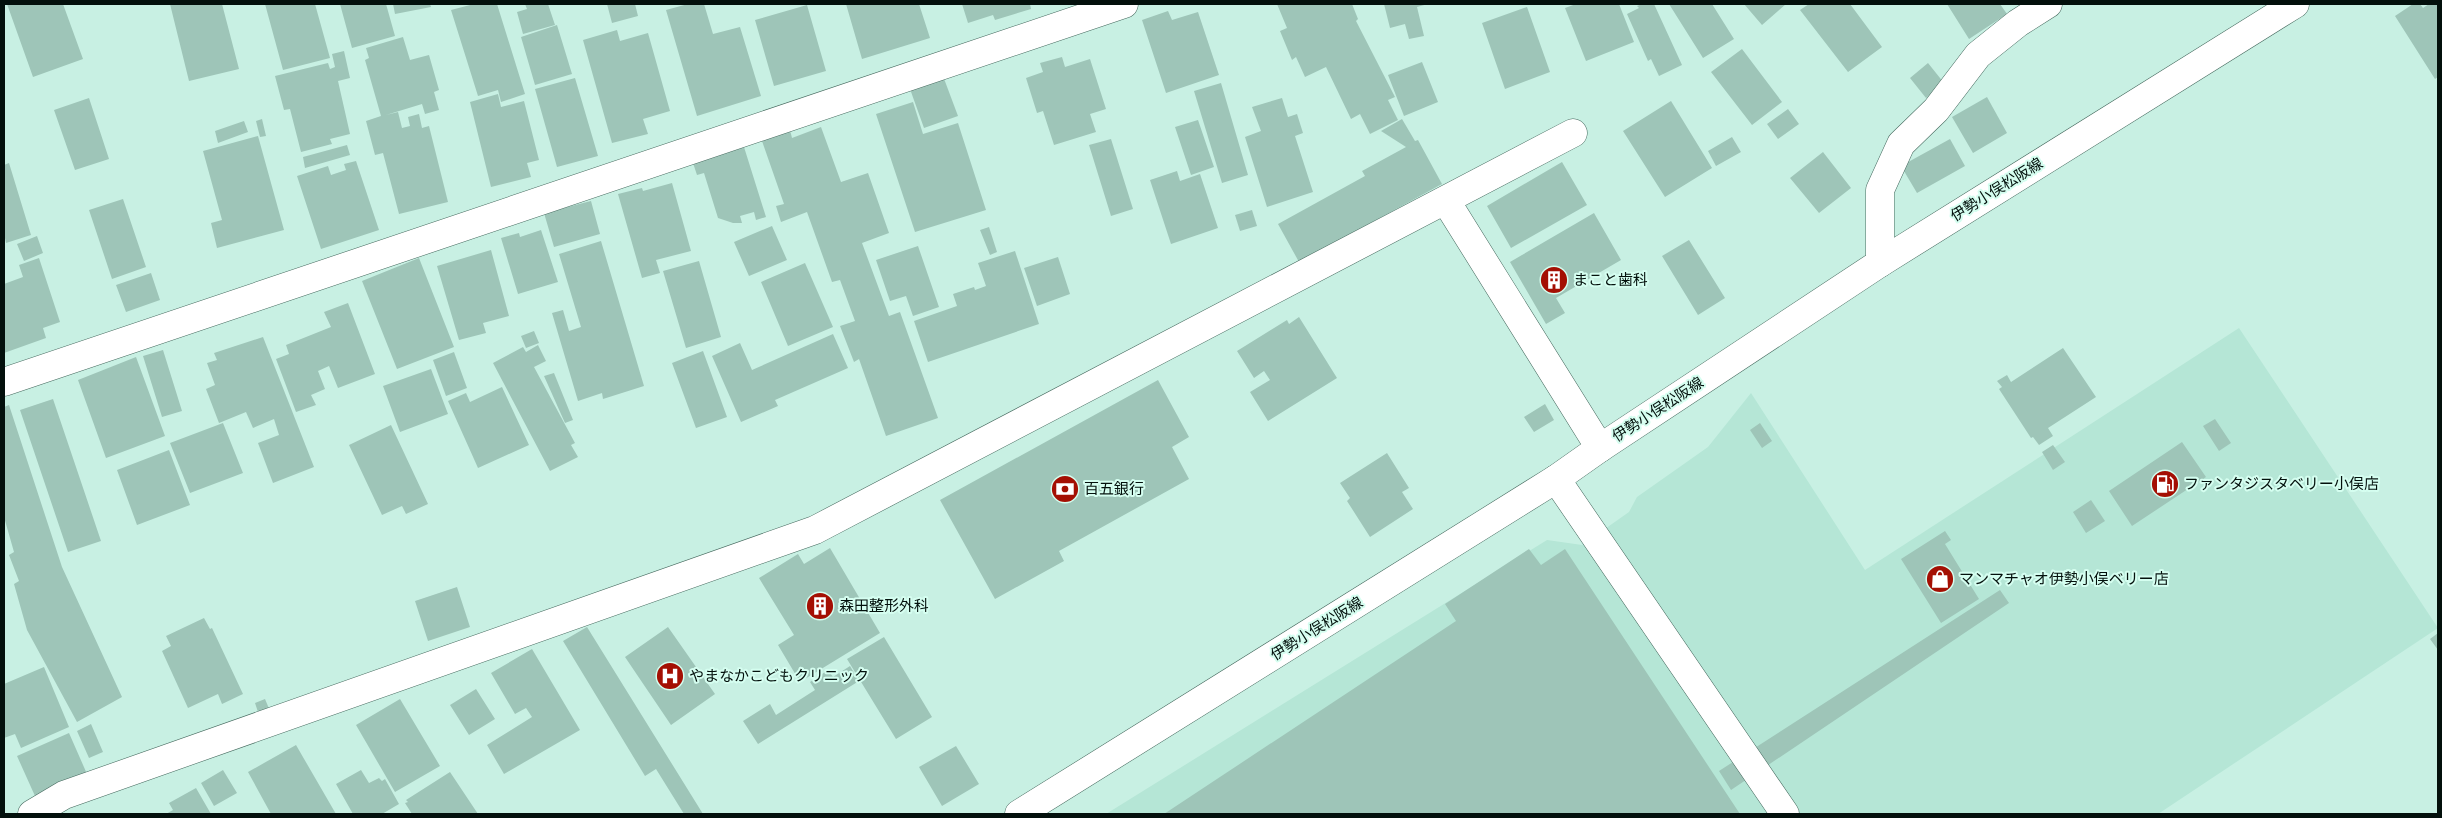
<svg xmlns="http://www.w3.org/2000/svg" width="2442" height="818" font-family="'Sofia Sans Condensed','Noto Sans JP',sans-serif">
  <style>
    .built { fill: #b5e6d6 }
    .building { fill: #9ec5b8 }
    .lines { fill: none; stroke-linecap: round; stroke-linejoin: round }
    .street-casing { stroke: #44685d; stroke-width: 29 }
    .secondary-casing { stroke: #44685d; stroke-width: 29 }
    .street { stroke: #fff; stroke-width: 28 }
    .secondary { stroke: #fff; stroke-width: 28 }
    .labels { text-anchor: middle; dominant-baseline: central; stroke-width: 4; stroke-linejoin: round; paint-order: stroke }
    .street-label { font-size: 15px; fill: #03100c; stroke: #d5fef0 }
    .poi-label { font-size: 15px; fill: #03100c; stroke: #d5fef0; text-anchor: start }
  </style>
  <rect width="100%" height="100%" fill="#c8f0e3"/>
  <path class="built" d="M2239,328l199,300 -280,186h-1052l441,-274 35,5 47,-33 8,-15 71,-50 43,-54 114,177z"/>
  <path class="building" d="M7,4h56l20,55 -50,18z
    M170,4h52l17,65 -50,12z
    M265,4h50l15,54 -47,12z
    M340,4h46l9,32 -43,12z
    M393,4h37l1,3 -36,7z
    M474,4h23l28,90 -24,8 -3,-12 -20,6 -27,-86z
    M525,4h23l7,21 -32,9 -6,-22 10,-3z
    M607,4h28l3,12 -26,7z
    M688,4h16l9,30 27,-7 21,69 -64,20 -31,-106z
    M846,4h73l11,34 -68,21z
    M962,4h68l1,5 -36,11 -2,-5 -25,8z
    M1277,4h75l6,15 -2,2 39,76 -7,3 10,20 -28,14 -10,-20 -9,5 -25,-52 -21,10 -9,-20 -4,3 -12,-29 7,-3z
    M1384,4h44l-11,3 7,29 -15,3 -4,-15 -15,4z
    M1576,4h43l15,38 -48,19 -21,-53z
    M1642,4h12l28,61 -23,11 -8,-17 -3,2 -21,-47 12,-6 -2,-2z
    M1669,4h43l22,35 -31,19z
    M1744,4h42l-24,21z
    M1809,4h41l32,43 -34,25 -48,-62z
    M1947,4h53l7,10 -38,25z
    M2413,4h7l3,4 6,-4h9v73l-3,2 -40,-63z
    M807,5l19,66 -52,15 -19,-66z
    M1527,7l23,65 -45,17 -23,-66z
    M1168,11l4,9 26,-8 21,63 -53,18 -24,-73z
    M557,25l15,49 -37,11 -14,-48z
    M617,30l3,11 28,-8 22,78 -27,8 5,15 -36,9 -29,-103z
    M403,37l7,23 19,-5 10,35 -5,2 5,18 -14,4 -3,-10 -36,11 12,-3 4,16 8,-2 -2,-9 11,-3 3,14 7,-2 19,76 -49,12 -16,-61 -8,2 -9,-34 15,-5 -16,-56 4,-2 -3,-10z
    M1742,49l40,53 -30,23 -41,-53z
    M344,51l6,27 -12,3 12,53 -20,5 2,5 -31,8 -11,-43 -6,1 -9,-34 53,-13 2,6 5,-2 -3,-13z
    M1062,57l3,10 25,-8 16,50 -16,5 6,18 -42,13 -11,-34 -6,2 -11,-35 17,-6 -3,-9z
    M1422,62l16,40 -34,14 -16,-41z
    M1928,63l16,20 -18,15 -16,-20z
    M943,76l15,40 -34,12 -14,-39z
    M575,78l23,78 -41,11 -22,-78z
    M1221,83l27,92 -26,8 -28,-92z
    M498,94l3,13 23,-6 15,59 -12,3 4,14 -40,10 -21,-85z
    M1987,97l20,36 -34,20 -21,-36z
    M89,98l20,61 -34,11 -21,-60z
    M1282,98l6,19 9,-3 6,19 -8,3 18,56 -46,15 -22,-70 16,-6 -9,-24z
    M1671,101l41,67 -47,29 -42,-66z
    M913,102l10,32 35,-11 28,87 -71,22 -39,-118z
    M1788,109l11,15 -21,15 -11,-15z
    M262,119l4,17 -6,1 -4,-16z
    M1402,119l13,22 3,-1 24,44 -143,78 -21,-38 87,-48 -3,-5 44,-24 -25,-16z
    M1198,120l16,47 -23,8 -16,-48z
    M244,121l4,11 -30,11 -3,-12z
    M821,127l20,55 27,-9 21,60 -27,10 27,73 11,-4 38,106 -52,18 -27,-77 -5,3 -14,-36 15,-5 -15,-41 -8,2 -25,-70 -26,10 -5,-16 8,-2 -22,-63 28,-11 2,8z
    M258,136l26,94 -67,18 -6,-25 11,-3 -19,-69z
    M1732,137l9,15 -25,14 -8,-15z
    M1111,139l22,70 -22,7 -22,-71z
    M1950,139l15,27 -48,27 -16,-27z
    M347,145l3,10 -45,13 -2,-11z
    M744,147l22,70 -10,3 -2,-8 -14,4 2,7h-9l-15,-5 -14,-45 -7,2 -4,-12z
    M1823,152l28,36 -32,25 -29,-35z
    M356,161l23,69 -58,19 -24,-73 31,-10 3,9 15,-5 -2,-6z
    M1562,162l25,43 -76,43 -24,-42z
    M9,163l22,72 -25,8 -2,-10v-68z
    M1177,171l3,10 20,-7 18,54 -47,16 -21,-64z
    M672,183l19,68 -35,9 4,13 -18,5 -24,-84 24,-6 1,3z
    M123,199l23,68 -34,12 -23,-69z
    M591,201l9,33 -46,13 -10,-34z
    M1252,210l5,16 -17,5 -5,-16z
    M1594,213l27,47 -65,38 9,15 -19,11 -36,-62z
    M772,226l15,34 -38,16 -15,-34z
    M989,227l8,25 -7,3 -10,-25z
    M541,230l17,52 -40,12 -17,-56 18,-5 1,4z
    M37,236l6,17 -19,8 -7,-17z
    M1689,240l36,58 -27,17 -36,-59z
    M601,241l43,145 -41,13 -1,-6 -24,8 -26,-88 11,-3 6,21 12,-4 -22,-73z
    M918,246l21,61 -26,9 -7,-20 -16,5 -14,-41z
    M491,250l18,66 -26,7 3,10 -27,7 -22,-74z
    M1015,251l24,73 -111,38 -14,-41 43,-15 -4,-12 21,-7 1,3 11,-4 -8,-23z
    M1058,257l12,37 -33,12 -13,-38z
    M39,258l21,64 -17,6 3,10 -42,15v-69l19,-7 -4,-12z
    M419,258l35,89 -57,22 -35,-88z
    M699,261l22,76 -35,11 -23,-77z
    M805,263l28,64 -45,19 -27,-64z
    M151,273l9,27 -34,12 -10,-27z
    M348,303l27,71 -37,14 -9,-22 -11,5 7,18 -14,6 5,10 -20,7 -20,-53 13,-5 -3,-9 45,-18 -7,-15z
    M1299,317l38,61 -69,43 -18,-29 20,-12 -6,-9 -10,7 -17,-27 50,-31 2,4z
    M534,331l5,12 -13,5 -5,-12z
    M833,334l15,34 -73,32 3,6 -37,16 -29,-66 28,-13 12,27z
    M263,337l51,130 -41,16 -15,-40 21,-8 -5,-16 -21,9 -7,-16 -27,11 -13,-34 9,-4 -8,-22 10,-3 -3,-7z
    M538,345l8,16 -12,6 41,76 -4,2 7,12 -28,14 -57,-108 30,-16 3,5z
    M2063,348l33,49 -48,31 5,8 -14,9 -6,-8 -2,1 -32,-49 3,-2 -5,-6 10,-6 4,7z
    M163,350l19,61 -20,6 -19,-61z
    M703,351l24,66 -31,11 -24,-65z
    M454,352l13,36 -21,8 -13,-36z
    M136,357l29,79 -59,22 -28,-78z
    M431,369l17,45 -48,18 -17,-46z
    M554,373l19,47 -8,3 -21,-47z
    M1158,380l31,57 -17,10 17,32 -130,72 5,10 -69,38 -55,-99z
    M502,387l27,58 -51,23 -30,-67 18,-8 4,9z
    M53,399l48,142 -33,11 -48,-142z
    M1545,404l9,16 -20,12 -10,-15z
    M9,405l53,162 60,130 -45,25 -50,-92 -13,-46 5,-3 -10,-26 5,-3 -10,-35v-110z
    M2215,419l16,24 -12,8 -16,-25z
    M223,423l20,50 -53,20 -20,-50z
    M1760,423l12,18 -10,7 -12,-18z
    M391,425l37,79 -22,10 -4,-8 -20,9 -33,-70z
    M2182,442l24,35 -74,49 -23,-35z
    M2053,445l12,17 -12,8 -11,-18z
    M169,450l21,55 -53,20 -20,-55z
    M1387,453l22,35 -7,4 11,17 -43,28 -23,-36 3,-3 -10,-15z
    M2091,500l14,21 -19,12 -13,-21z
    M1945,531l6,9 -6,4 34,55 -38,24 -40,-64z
    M830,548l50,85 -80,49 -22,-37 16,-10 -35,-57 39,-24 6,10z
    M1529,549l12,16 24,-16 175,265h-576l292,-193 -11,-17z
    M457,587l13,40 -42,14 -13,-40z
    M2000,590l9,13 -278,187 -12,-19z
    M204,618l6,11 2,-1 31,66 -21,10 -4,-10 -30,14 -26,-57 9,-5 -5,-10z
    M587,627l116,187h-19l-28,-45 -11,7 -82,-135z
    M668,627l47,67 -44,31 -46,-68z
    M2438,633v17l-8,-11z
    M884,637l48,80 -36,22 -49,-80z
    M532,649l48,81 -76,44 -17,-29 45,-28 -6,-9 -11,6 -24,-41z
    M850,666l9,15 -101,63 -15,-23 27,-17 6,11 39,-25 -5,-8 18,-12 5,7z
    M44,667l25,60 -48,21 -6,-14 -11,4v-54z
    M476,689l19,30 -26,16 -19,-30z
    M265,699l5,12 -11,4 -4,-12z
    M400,699l40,67 -45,26 -39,-67z
    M91,724l12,28 -14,6 -12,-27z
    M69,733l18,41 -52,22 -18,-40z
    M296,745l40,69h-65l-23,-42z
    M956,746l23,38 -37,22 -23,-39z
    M223,770l14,23 -23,13 -13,-23z
    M361,770l8,13 10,-5 3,3 3,-2 14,25 -17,10h-29l-17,-30z
    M450,772l28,42h-66l-7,-11 3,-1 -2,-2z
    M196,788l15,26h-45l7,-4 -4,-7z"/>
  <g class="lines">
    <defs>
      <path id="street" d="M1446,201l154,247
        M1880,263v-73l21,-46 35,-34 42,-55 40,-32 30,-19
        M4,382l1120,-378
        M1556,479l229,335
        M32,814l32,-19 751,-265 758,-397"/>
      <path id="secondary" d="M1019,814l537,-335 44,-31 280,-185 415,-259"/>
    </defs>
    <use href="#street" class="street-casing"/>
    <use href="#secondary" class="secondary-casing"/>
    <use href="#street" class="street"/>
    <use href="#secondary" class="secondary"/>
  </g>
  <defs>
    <symbol id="building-disc" viewBox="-11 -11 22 22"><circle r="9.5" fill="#a40f03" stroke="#d5fef0"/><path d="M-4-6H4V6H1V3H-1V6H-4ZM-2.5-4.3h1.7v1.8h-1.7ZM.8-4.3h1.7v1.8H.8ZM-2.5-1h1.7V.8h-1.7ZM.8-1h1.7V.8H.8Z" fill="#fff"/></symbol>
    <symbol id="fuel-disc" viewBox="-11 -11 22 22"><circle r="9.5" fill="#a40f03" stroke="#d5fef0"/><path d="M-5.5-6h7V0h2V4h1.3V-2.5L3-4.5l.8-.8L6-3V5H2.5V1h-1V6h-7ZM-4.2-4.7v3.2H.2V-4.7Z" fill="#fff"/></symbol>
    <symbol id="bank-disc" viewBox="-11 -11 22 22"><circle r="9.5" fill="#a40f03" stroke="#d5fef0"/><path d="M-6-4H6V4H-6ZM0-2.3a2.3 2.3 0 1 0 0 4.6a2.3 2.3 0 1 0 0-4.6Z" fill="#fff"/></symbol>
    <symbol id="shop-disc" viewBox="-11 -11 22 22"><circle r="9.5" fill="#a40f03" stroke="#d5fef0"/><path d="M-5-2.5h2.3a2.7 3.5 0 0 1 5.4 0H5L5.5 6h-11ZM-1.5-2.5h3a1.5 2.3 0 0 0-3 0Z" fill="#fff"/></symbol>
    <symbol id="hospital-disc" viewBox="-11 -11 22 22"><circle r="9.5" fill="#a40f03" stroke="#d5fef0"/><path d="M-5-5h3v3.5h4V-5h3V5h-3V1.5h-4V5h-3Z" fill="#fff"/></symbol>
  </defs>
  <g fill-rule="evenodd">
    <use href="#building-disc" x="1538" y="264" width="32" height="32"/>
    <use href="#fuel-disc" x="2149" y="468" width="32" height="32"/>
    <use href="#bank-disc" x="1049" y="473" width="32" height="32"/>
    <use href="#shop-disc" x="1924" y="563" width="32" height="32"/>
    <use href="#building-disc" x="804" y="590" width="32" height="32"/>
    <use href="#hospital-disc" x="654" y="660" width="32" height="32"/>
  </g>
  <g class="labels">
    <g class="street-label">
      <text transform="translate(1997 190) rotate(-32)">伊勢小俣松阪線</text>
      <text transform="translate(1658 410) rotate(-33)">伊勢小俣松阪線</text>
      <text transform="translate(1317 629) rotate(-32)">伊勢小俣松阪線</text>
    </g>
    <g class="poi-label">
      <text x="1573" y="280">まこと歯科</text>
      <text x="2184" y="484">ファンタジスタベリー小俣店</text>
      <text x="1084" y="489">百五銀行</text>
      <text x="1959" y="579">マンマチャオ伊勢小俣ベリー店</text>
      <text x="839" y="606">森田整形外科</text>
      <text x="689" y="676">やまなかこどもクリニック</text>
    </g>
  </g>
  <rect width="2442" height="818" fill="none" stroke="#03100c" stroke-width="10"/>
</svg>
